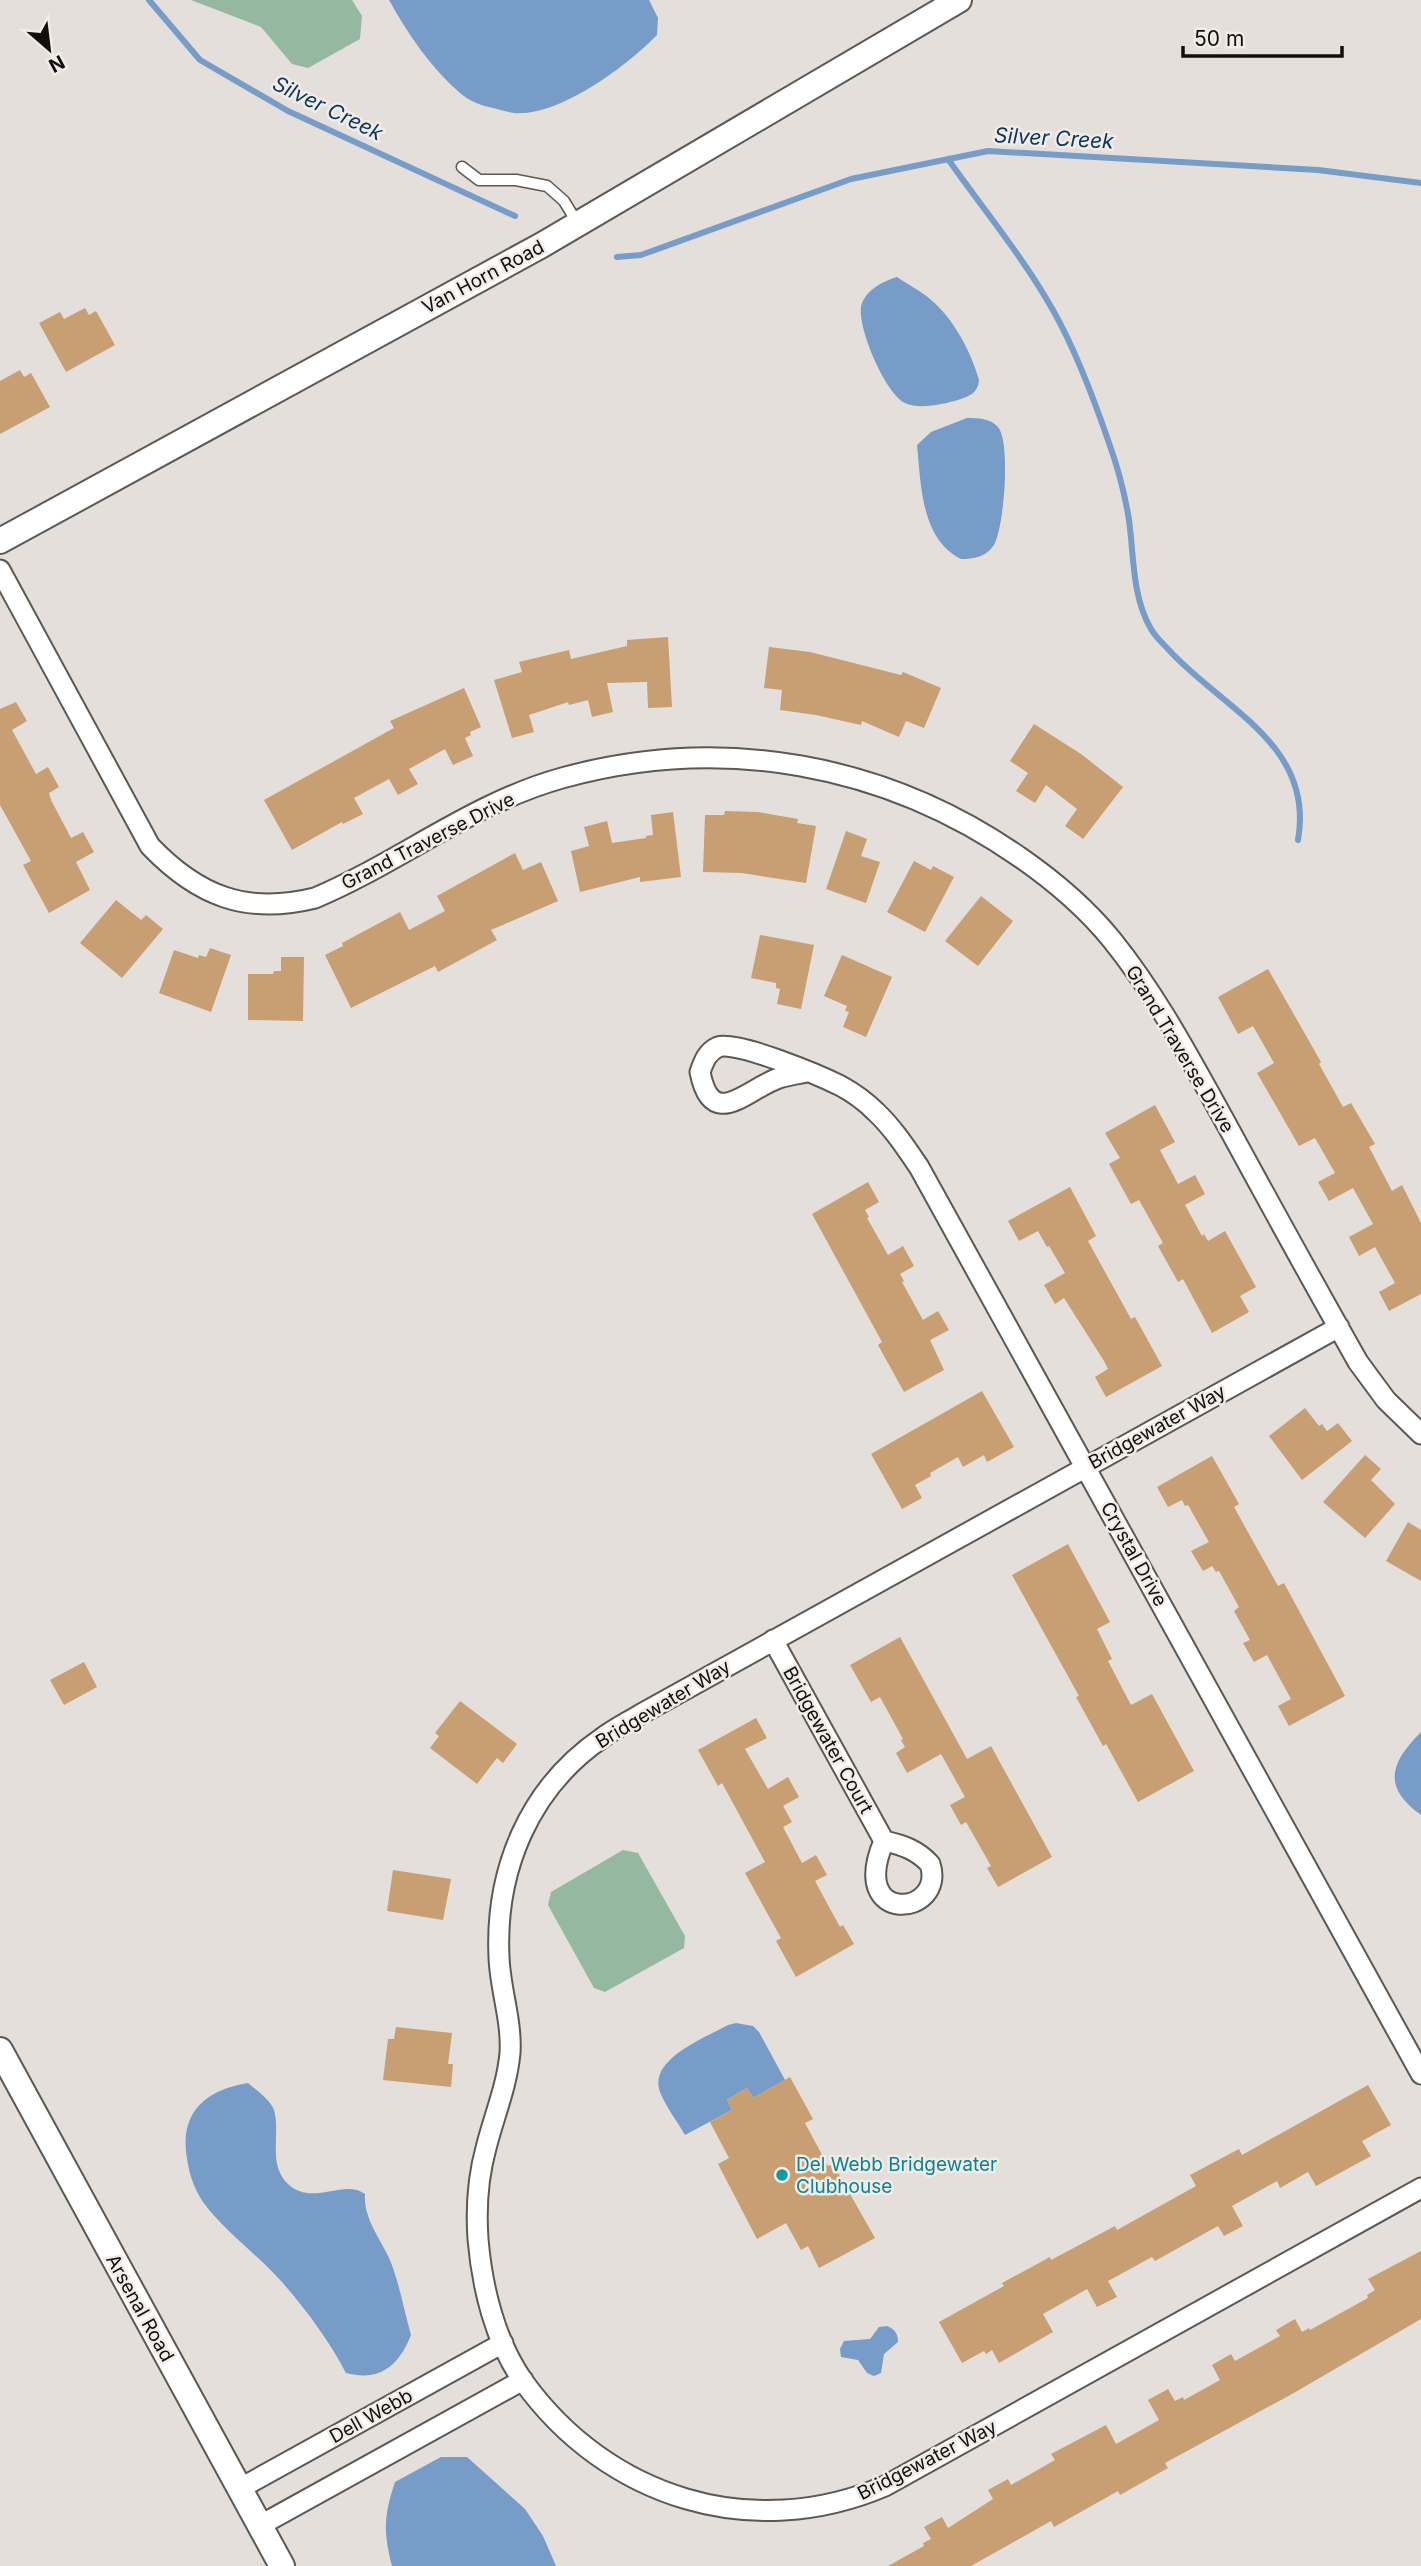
<svg xmlns="http://www.w3.org/2000/svg" width="1421" height="2566" font-family="Inter,sans-serif">
  <style>
    .green { fill: #95b8a0 }
    .water { fill: #769cc7 }
    .lines { fill: none; stroke-linecap: round; stroke-linejoin: round }
    .stream { stroke: #769cc7; stroke-width: 6 }
    .building { fill: #c79f72 }
    .service-casing { stroke: #5c5853; stroke-width: 13 }
    .minor-casing { stroke: #5c5853; stroke-width: 23 }
    .tertiary-casing { stroke: #5c5853; stroke-width: 28 }
    .service { stroke: #fff; stroke-width: 10 }
    .minor { stroke: #fff; stroke-width: 19 }
    .tertiary { stroke: #fff; stroke-width: 24 }
    .culture-dot { fill: #0f9aa8; stroke: #f1ece7; stroke-width: 2.5 }
    .labels { text-anchor: middle; dominant-baseline: central; stroke-width: 5; stroke-linejoin: round; paint-order: stroke }
    .street-label { font-size: 19px; fill: #100f0d; stroke: #f1ece7 }
    .culture-label { font-size: 19px; fill: #0d838f; stroke: #f1ece7; text-anchor: start }
    .water-label { font-size: 21px; font-style: italic; fill: #0a345d; stroke: #f1ece7 }
  </style>
  <rect width="100%" height="100%" fill="#e4dfda"/>
  <path class="green" d="M191,0h161l10,16 -2,23 -52,29 -16,-4 -31,-37z
    M623,1850l15,3 47,83 -1,12 -79,44 -11,-4 -46,-83 3,-13z"/>
  <path class="water" d="M389,0h260l9,18 -1,17c-30,31 -98,82 -143,78 -7,-1 -14,-3 -21,-5 -11,-2 -24,-7 -33,-15 -30,-26 -52,-59 -71,-93z
    M897,277c11,8 23,13 33,22 23,19 41,52 49,81 -1,13 -9,16 -21,20 -14,4 -39,10 -53,3 -20,-10 -47,-74 -44,-96 3,-16 22,-26 36,-30z
    M967,418c11,0 23,0 31,9 13,15 6,101 -4,118 -8,12 -20,14 -33,14 -40,-20 -40,-74 -44,-114l14,-13z
    M1421,1732v83c-39,-28 -31,-52 0,-83z
    M736,2023l17,3 6,6 26,48 -32,18 -6,-10 -20,12 5,10 -47,25c-8,-14 -19,-28 -25,-43 -12,-33 45,-54 68,-67z
    M248,2083c8,7 22,16 26,27 7,24 -7,54 14,74 24,23 56,-6 77,10 -2,29 22,51 29,77 7,21 11,43 17,64 -12,31 -32,47 -65,38 -18,-34 -39,-62 -64,-91 -24,-27 -58,-51 -79,-80 -9,-14 -14,-28 -16,-44 -8,-45 18,-68 61,-75z
    M887,2326c8,3 11,8 11,16l-14,12 -3,19 -7,3 -7,-3 -9,-13 -17,-3 -1,-8 4,-8 26,-2 9,-12z
    M441,2457h26l58,52 18,27 13,30h-164c-9,-34 -8,-51 3,-84z"/>
  <g class="lines">
    <path class="stream" d="M149,0l51,60 88,51 227,105
      M948,159c35,50 76,99 106,153 23,41 40,87 55,131 9,25 16,52 20,77 5,36 3,77 22,109 4,7 11,14 17,20 53,59 147,95 130,191
      M617,257l24,-2 210,-76 137,-28 330,19 103,13"/>
  </g>
  <path class="building" d="M85,308l4,7 7,-4 19,34 -49,27 -27,-49 21,-11 4,7z
    M20,370l4,7 7,-4 19,34 -50,27v-53z
    M668,637l4,70 -24,1 -1,-26 -40,1 6,29 -21,5 -4,-17 -19,5 -1,-3 -39,13 5,17 -22,6 -18,-58 28,-8 -3,-10 50,-12 2,9 56,-13v-6z
    M769,647l41,5 91,23 2,-3 38,16 -17,40 -18,-7 -7,16 -37,-16 -1,4 -45,-10 -36,-5 2,-20 -18,-2z
    M464,688l17,39 -11,5 1,3 -6,3 8,18 -20,9 -8,-16 -36,20 9,15 -20,11 -9,-16 -35,19 9,16 -20,10 -1,-2 -50,28 -28,-50 130,-72 -4,-7z
    M16,702l11,19 -15,9 24,44 12,-7 11,20 -10,6 2,7 20,38 12,-6 11,20 -18,10 14,28 -41,23 -26,-48 8,-4 -31,-56v-96z
    M1034,724l47,30 42,33 -40,52 -18,-13 12,-17 -31,-24 -11,18 -19,-12 12,-18 -18,-12z
    M725,811l33,1 40,7 -1,4 19,3 -10,57 -64,-10 -39,-1 2,-57h19z
    M673,812l8,65 -41,5v-5l-60,15 -9,-41 18,-5 -5,-19 23,-6 5,22 34,-5v-2l7,-1 -2,-20z
    M846,831l21,8 -6,17 19,6 -14,41 -40,-14z
    M515,853l8,17 18,-8 17,39 -67,29 6,10 -59,32 -3,-6 -84,42 -26,-53 18,-9 -1,-3 58,-31 9,18 36,-19 -8,-15z
    M914,861l17,9 2,-4 21,11 -29,55 -38,-20z
    M981,896l32,25 -35,45 -33,-25z
    M116,900l25,20 5,-5 17,14 -41,49 -42,-35z
    M760,935l54,10 -13,64 -24,-5 3,-15 -4,-1v-5l-25,-5z
    M210,948l21,7 -20,57 -52,-19 15,-43 24,8 1,-3 7,2z
    M842,955l50,22 -26,60 -23,-10 6,-15 -4,-1 2,-5 -23,-10z
    M281,957h23l-1,64 -55,-1v-46h25l1,-3h7z
    M1268,969l53,93 -2,2 24,43 8,-4 24,41 -6,3 23,44 10,-6 19,38v71l-32,17 -10,-19 16,-9 -20,-36 -16,9 -10,-19 24,-13 -20,-36 -24,13 -11,-19 17,-9 -20,-35 -16,8 -42,-73 17,-10 -21,-37 -15,8 -20,-37z
    M1155,1105l20,37 -15,8 18,34 17,-9 10,19 -20,11 17,31 2,-2 4,7 17,-10 31,56 -16,9 9,16 -37,21 -29,-54 -5,3 -20,-36 5,-3 -24,-43 -8,4 -22,-40 11,-6 -15,-25z
    M868,1182l11,20 -14,8 4,7 -2,1 21,37 15,-9 6,11 5,9 -14,8 4,7 -2,1 21,38 15,-9 11,19 -19,10 14,30 -40,22 -26,-47 4,-3 -70,-128z
    M1070,1187l26,49 -8,5 43,78 4,-2 27,49 -56,31 -11,-20 13,-8 -4,-8 -40,-63 -9,6 -11,-19 21,-12 -16,-27 -2,1 -9,-16 -19,10 -11,-20z
    M982,1391l32,56 -27,15 -3,-7 -21,12 -5,-10 -28,16 1,3 -16,9 7,13 -20,11 -31,-55z
    M1305,1408l14,18 3,-2 5,7 11,-8 14,18 -50,39 -33,-44z
    M1365,1455l16,14 -10,11 24,24 -30,34 -42,-36z
    M1212,1456l27,48 -5,3 44,79 6,-3 61,113 -56,30 -11,-20 13,-7 -24,-44 -13,7 -11,-19 7,-3 -16,-29 5,-4 -20,-36 -3,1 -4,-6 -9,5 -12,-20 18,-9 -21,-37 -3,1 -3,-6 -14,7 -11,-20z
    M1408,1522l13,8v51l-35,-20z
    M1068,1544l42,78 -13,7 15,30 -4,2 23,44 21,-11 42,77 -56,31 -32,-58 -3,2 -27,-49 3,-1 -67,-121z
    M900,1637l67,122 24,-13 61,111 -54,30 -11,-19 4,-2 -25,-44 -5,3 -11,-20 15,-8 -24,-43 -34,19 -11,-20 9,-6 -4,-7 2,-1 -23,-42 -9,5 -21,-37z
    M84,1662l13,25 -33,18 -14,-25z
    M460,1701l57,43 -14,19 -6,-5 -20,26 -47,-36 9,-12 -4,-3z
    M756,1718l11,20 -22,11 23,40 20,-12 11,20 -16,9 9,16 -9,5 19,36 14,-8 11,20 -12,6 25,46 3,-2 11,19 -58,33 -20,-36 5,-3 -36,-65 20,-11 -43,-79 -4,3 -20,-36z
    M393,1870l58,9 -8,41 -56,-9z
    M396,2027l56,6 -4,31h5l-2,23 -68,-7 5,-41h6z
    M790,2077l23,42 -8,4 23,43 5,-2 42,74 -56,30 -11,-22 -7,4 -15,-27 -29,16 -39,-75 11,-6 -19,-36 22,-12 -5,-10 20,-12 6,10z
    M1368,2085l23,40 -29,16 9,15 -55,30 -8,-14 -28,16 -3,-7 -45,25 11,20 -19,10 -6,-10 -63,35 -3,-4 -44,24 9,16 -20,10 -10,-18 -44,25 10,18 -54,31 -7,-13 -6,4 -2,-3 -22,12 -23,-41 65,-36 -2,-3 48,-26 1,3 64,-34 2,4 79,-44 -6,-11 49,-26 3,6z
    M1421,2251v68l-129,75 -127,69 3,5 -48,27 -2,-4 -64,36 -3,-6 -80,45h-83l36,-20 -1,-3 8,-4 -7,-12 18,-10 6,11 45,-29 -5,-9 20,-11 3,6 44,-25 -4,-6 55,-29 10,19 43,-24 -11,-20 20,-11 7,12 8,-4 1,3 36,-20 -8,-15 19,-11 4,7 45,-25 -4,-6 19,-11 7,13 7,-4 1,2 58,-32 -1,-3 8,-5 -7,-11z"/>
  <g class="lines">
    <defs>
      <path id="service" d="M462,167l17,13h37l31,6 17,15 14,23"/>
      <path id="minor" d="M0,570l150,276c48,50 96,69 165,52 85,-36 157,-95 247,-120 160,-44 323,-15 459,80 33,23 65,50 91,82 46,57 81,124 116,187 43,79 86,157 130,235l28,38 35,34
        M806,1072c-8,2 -18,3 -27,6 -31,10 -67,55 -79,-6 4,-11 7,-20 18,-25 18,-7 103,29 123,39 11,6 25,16 35,26 17,16 30,36 43,55l502,907
        M1339,1327l-698,387c-13,8 -27,15 -39,24 -73,50 -107,132 -103,219 1,32 13,63 11,96 -3,33 -16,63 -24,95 -8,29 -10,62 -8,91 4,48 17,102 45,142 84,117 229,162 362,105l536,-298
        M773,1640l111,201c-37,86 63,75 46,23 -13,-14 -27,-19 -46,-23
        M239,2489l264,-146
        M259,2526l264,-146"/>
      <path id="tertiary" d="M0,541l542,-296 417,-245
        M0,2050l282,516"/>
    </defs>
    <use href="#service" class="service-casing"/>
    <use href="#minor" class="minor-casing"/>
    <use href="#tertiary" class="tertiary-casing"/>
    <use href="#service" class="service"/>
    <use href="#minor" class="minor"/>
    <use href="#tertiary" class="tertiary"/>
  </g>
  <circle class="culture-dot" cx="782" cy="2175" r="7"/>
  <g class="labels">
    <g class="street-label">
      <text transform="translate(483 277) rotate(-28)">Van Horn Road</text>
      <text transform="translate(428 841) rotate(-27)">Grand Traverse Drive</text>
      <text transform="translate(1180 1049) rotate(59)">Grand Traverse Drive</text>
      <text transform="translate(1157 1427) rotate(-29)">Bridgewater Way</text>
      <text transform="translate(1134 1554) rotate(61)">Crystal Drive</text>
      <text transform="translate(663 1704) rotate(-31)">Bridgewater Way</text>
      <text transform="translate(828 1740) rotate(61)">Bridgewater Court</text>
      <text transform="translate(140 2308) rotate(61)">Arsenal Road</text>
      <text transform="translate(371 2416) rotate(-29)">Dell Webb</text>
      <text transform="translate(927 2460) rotate(-27)">Bridgewater Way</text>
    </g>
    <g class="culture-label">
      <text x="796" y="2164">Del Webb Bridgewater<tspan x="796" dy="22">Clubhouse</tspan></text>
    </g>
    <g class="water-label">
      <text transform="translate(328 108) rotate(26)">Silver Creek</text>
      <text transform="translate(1054 138) rotate(3)">Silver Creek</text>
    </g>
  </g>
  <g transform="translate(49 49) rotate(152)" stroke="#f1ece7" stroke-width="5" paint-order="stroke">
  <path d="M0-5L12 26L0 18L-12 26Z" fill="#100f0d"/>
  <text y="-10" font-size="19" font-weight="bold" text-anchor="middle" fill="#100f0d">N</text>
  </g>
  <path d="M1183 46v10h159v-10" fill="none" stroke="#100f0d" stroke-width="3.5"/>
  <text x="1194" y="46" font-size="21" fill="#100f0d" stroke="#f1ece7" stroke-width="5" paint-order="stroke">50 m</text>
</svg>
